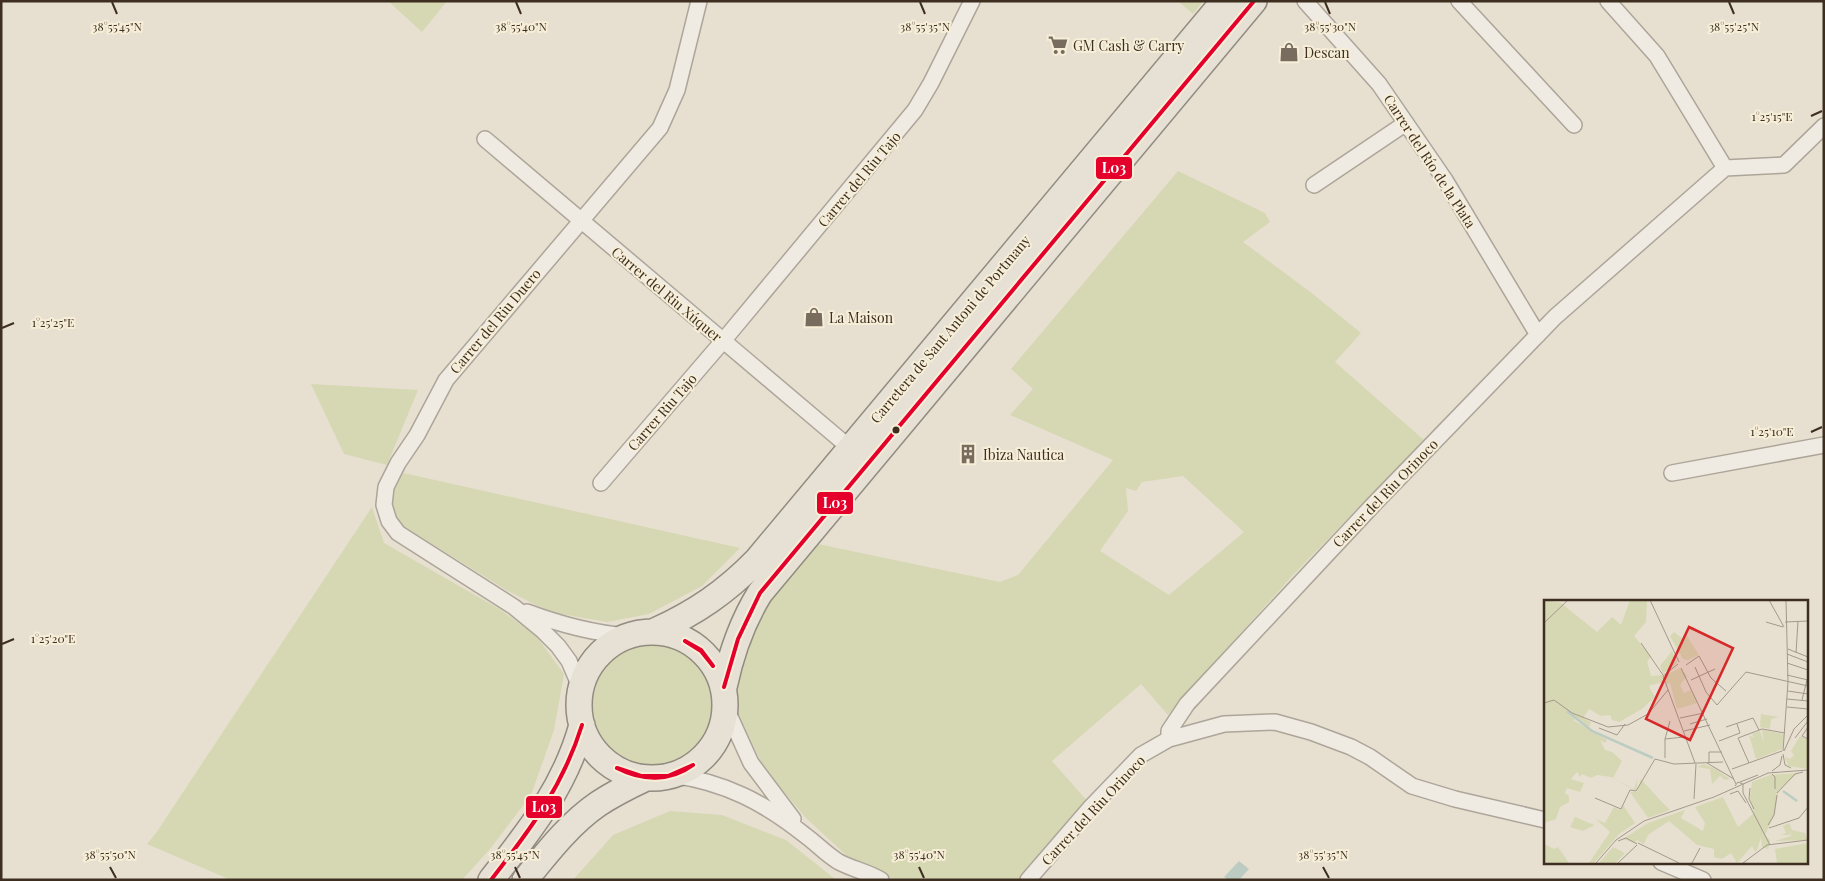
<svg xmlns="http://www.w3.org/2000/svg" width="1825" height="881" font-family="'Playfair Display',serif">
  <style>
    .green { fill: #d6d7b3; fill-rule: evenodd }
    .water { fill: #bcccc2 }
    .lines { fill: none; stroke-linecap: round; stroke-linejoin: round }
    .street-casing { stroke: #ada599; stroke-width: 18 }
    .primary-casing { stroke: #928b80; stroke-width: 28 }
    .street { stroke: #efebe3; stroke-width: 15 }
    .primary { stroke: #e6e1d4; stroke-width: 25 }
    .bus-1-casing { stroke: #f7eed8; stroke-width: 8 }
    .bus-1 { stroke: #e4002b; stroke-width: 4 }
    .ticks { fill: none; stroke: #3d2e20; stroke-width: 2 }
    .bus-dot { fill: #3d2e20; stroke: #f7eed8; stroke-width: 2 }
    .labels { text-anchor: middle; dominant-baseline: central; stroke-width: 4; stroke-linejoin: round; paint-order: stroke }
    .poi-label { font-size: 14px; fill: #3d2e20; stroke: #f7eed8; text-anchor: start }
    .street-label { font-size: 14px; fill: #3d2e20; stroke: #f7eed8 }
    .inset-river { fill: none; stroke: #bcccc2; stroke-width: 2.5 }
    .inset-road { fill: none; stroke: #a3998a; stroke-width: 1 }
    .view { fill: #d62828; fill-opacity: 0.15; stroke: #d62828; stroke-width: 2.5 }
    .inset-edge { fill: none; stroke: #3d2e20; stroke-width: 2.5 }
    .ticks-label { font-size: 12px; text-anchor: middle; fill: #3d2e20; stroke: #f7eed8; stroke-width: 4; stroke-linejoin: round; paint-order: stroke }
    .line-badge { stroke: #f7eed8; stroke-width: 2 }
    .badge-label { font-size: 14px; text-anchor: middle; font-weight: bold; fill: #fff }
  </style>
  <rect width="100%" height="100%" fill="#e7e0d1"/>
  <path class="green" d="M388,1h59l-25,31z
    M1178,1h25l-10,13z
    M1178,171l87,42 5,9 -27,20 66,49 52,42 -26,29 89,78 -131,135 -125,140 -27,-31 -89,77 37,42 -43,44 -28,33h-124l-18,-11 -29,-13 -41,-38 -42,-50 -25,-53 -2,-38 24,-67 52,-67 187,39 18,-7 95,-115 -103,-45 23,-26 -22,-20zM1183,476l61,56 -75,63 -69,-44 28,-40 -2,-23 10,3 6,-9z
    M311,384l107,6 -31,75 -43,-11z
    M399,472l341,76 -38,38 -53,28 -42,8 -57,-10 -42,-21 -108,-67 -8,-10 1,-23z
    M372,507l12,36 117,67 36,27 27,37 -10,56 -23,65 -41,54 -28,31h-231l-84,-36 9,-11z
    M593 705a60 60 0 1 1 120 0a60 60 0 1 1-120 0Z
    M670,811l52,4 64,25 49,39 8,1h-270l40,-45z"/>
  <path class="water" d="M1239,861l10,8 -10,11h-11l-4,-3z"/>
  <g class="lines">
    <defs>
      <path id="street" d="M1305,1l74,83 66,96 93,155
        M1459,1l115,124
        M1608,1l49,55 68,112
        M485,139l365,309
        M1314,185l92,-62
        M1672,473l152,-28
        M601,483l122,-142 192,-231 16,-27 41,-82
        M527,612c32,12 65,21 100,24
        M581,689l-12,-28 -11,-15 -16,-16 -28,-23 -116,-74 -9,-12 -5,-16 2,-18 12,-24 19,-28 29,-55 214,-252 17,-38 22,-89
        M726,708l25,55 42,56
        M1169,739v-8l18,-27 186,-199 182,-188 170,-149 59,-3 40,-39
        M672,775c53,7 93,28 134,61 11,8 21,19 33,26 13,7 29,10 42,18
        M1661,862l42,18
        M1028,880l63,-73 50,-52 28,-16 55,-15 51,-2 36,10 40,15 19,10 42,29 43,13 90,21"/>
      <path id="primary" d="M655,631c40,-18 71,-39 102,-71l467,-559
        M579 705a73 73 0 1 1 146 0a73 73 0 1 1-146 0Z
        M724,687c7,-33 18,-65 36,-94l494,-592
        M491,880c39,-50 74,-93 91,-155
        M525,880c22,-27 44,-56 73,-76 15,-10 31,-18 48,-26"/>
    </defs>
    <use href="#street" class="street-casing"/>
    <use href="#primary" class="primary-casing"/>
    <use href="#street" class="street"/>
    <use href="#primary" class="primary"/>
    <defs>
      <path id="bus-1" d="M685,641l16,9 12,16
        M685,641l16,10 12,15
        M724,687l14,-48 22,-46 494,-592
        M617,768l24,8h27l25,-11
        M617,768c25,13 53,14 76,-3
        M491,880c39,-50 72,-94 91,-155"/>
    </defs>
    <use href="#bus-1" class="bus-1-casing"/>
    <use href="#bus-1" class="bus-1"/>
  </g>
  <path class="ticks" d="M112,2l5,12M516,2l5,12M920,2l5,12M1325,2l5,12M1729,2l5,12M1811,116l11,-5M2,328l12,-5M1811,432l11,-5M2,644l12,-5M110,867l6,11M515,867l5,11M919,867l5,11M1323,867l6,11"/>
  <defs>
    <symbol id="supermarket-bare" viewBox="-9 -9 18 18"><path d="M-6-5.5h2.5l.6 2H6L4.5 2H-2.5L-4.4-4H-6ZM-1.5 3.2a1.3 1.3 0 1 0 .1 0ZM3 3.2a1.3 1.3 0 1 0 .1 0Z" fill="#786c5e" stroke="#f7eed8" stroke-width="2.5" paint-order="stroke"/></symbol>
    <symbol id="shop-bare" viewBox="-9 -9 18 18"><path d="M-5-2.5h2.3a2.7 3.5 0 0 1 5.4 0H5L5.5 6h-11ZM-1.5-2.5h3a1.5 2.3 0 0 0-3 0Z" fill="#786c5e" stroke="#f7eed8" stroke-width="2.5" paint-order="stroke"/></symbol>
    <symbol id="building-bare" viewBox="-9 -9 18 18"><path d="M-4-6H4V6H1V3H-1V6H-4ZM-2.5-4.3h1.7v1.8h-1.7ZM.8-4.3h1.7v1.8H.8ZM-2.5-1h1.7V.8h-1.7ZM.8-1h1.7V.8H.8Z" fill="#786c5e" stroke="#f7eed8" stroke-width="2.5" paint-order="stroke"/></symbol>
  </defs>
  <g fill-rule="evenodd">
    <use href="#supermarket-bare" x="1044" y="31" width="28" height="28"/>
    <use href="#shop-bare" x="1275" y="38" width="28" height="28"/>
    <use href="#shop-bare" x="800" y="303" width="28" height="28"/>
    <use href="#building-bare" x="954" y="440" width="28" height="28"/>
  </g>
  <circle class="bus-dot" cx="896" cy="430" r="4.5"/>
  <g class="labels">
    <g class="poi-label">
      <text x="1073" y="45">GM Cash &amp; Carry</text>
      <text x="1304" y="52">Descan</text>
      <text x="829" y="317">La Maison</text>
      <text x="983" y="454">Ibiza Nautica</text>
    </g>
    <g class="street-label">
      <text transform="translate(1430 161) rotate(57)">Carrer del Río de la Plata</text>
      <text transform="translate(859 179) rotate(-50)">Carrer del Riu Tajo</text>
      <text transform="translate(667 294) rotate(40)">Carrer del Riu Xúquer</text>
      <text transform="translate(495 321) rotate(-50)">Carrer del Riu Duero</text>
      <text transform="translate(950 329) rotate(-50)">Carretera de Sant Antoni de Portmany</text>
      <text transform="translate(662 412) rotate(-49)">Carrer Riu Tajo</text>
      <text transform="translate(1385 493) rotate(-46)">Carrer del Riu Orinoco</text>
      <text transform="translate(1093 810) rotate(-47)">Carrer del Riu Orinoco</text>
    </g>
  </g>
  <g transform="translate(1544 600)">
    <rect width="264" height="264" fill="#e7e0d1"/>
    <path d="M0,0l17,3 36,29 15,-15 9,8 9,-25h17l-1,22 -12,14 17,20 -4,6 4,14 12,-1v3l-1,4 -13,4 6,11 -13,12 -23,13 -7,-2 -2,-5 -9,1 -12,-7 -6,9 8,4 -2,5 -11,-9 -5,2 34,20 -2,3 -5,-3 5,10 7,2 10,9 -9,17 21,11 4,-12 -2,14 -25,-14 -14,-2 -6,3 -9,-4 -2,3 -3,-5 -6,7 13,4 -4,9 -13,-4 -2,5 4,3v6l-9,5 -4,12 -12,4zM130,32l9,7 4,-3 12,19 -11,5 -5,-1 -13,-23zM128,51l5,12 -14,11 -3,-8zM136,68l7,8 -7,9 4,8 7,-3 6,13 -20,6 -7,-26 -3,1 -3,-8zM217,114l18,3 -8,2 -1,10 -10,-2zM218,130l22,4 -2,15 -26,10 -7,-24 5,3 -2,-4 8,-3 4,12zM256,136l8,4v29l-20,-3 -3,-9 5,2 4,-4 -3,-4zM160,164l12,5 14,10 -5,1 -5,-4 -8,8 -2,-15 -13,-2zM254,173l-20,18 -3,23 -10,21 5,5 -2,9 -6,-2 -1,-10 -4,13 -2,2 -3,-6 -15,17 -6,-10 -9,6 -8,-2v-8l-17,-4 -28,-24 -21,14 -4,9 -7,-4 -2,3 -12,-4 25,-16 37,-13 -4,8 22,13 2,-8 -10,-16 28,-10 15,30 16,-14 -4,-15 2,-16 18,-7zM97,179l19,21 10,10 -22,8 -18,-26h7zM79,205l12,18 -16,11 -25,29h-5l21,-31 -14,-13 9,4 9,-16 6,3zM31,217l19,8h1l-12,6 -13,-4zM245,223l3,7 13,3 3,7 -33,1 16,-5v-6l-1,5h-9l5,-2 -3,-7zM264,243v20h-31l-2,-14zM0,244l10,5 4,-2 11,16h-25zM69,247l12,6 -9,10h-17z" fill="#d6d7b3"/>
    <path class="inset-river" d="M23,111l25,20 61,27M239,191l14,10"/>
    <path class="inset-road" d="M106,0l29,62M225,0l15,27M222,22l17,5M241,22l23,-1M0,23l24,-23M97,43l22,32M244,49l20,8M252,53l2,-32M243,54l21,8M243,63l21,7M134,64l-15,12 32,87M142,65l13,-9 12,22 15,13M151,67l11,25 11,13 29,-33 62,14M137,68l55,116M243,75l21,5M147,80l24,-11M244,91l20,3M243,99l21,2M258,100l5,-20M0,103l10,-3 18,13 36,14 20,-2 20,-11 20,-24M243,107l21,2M136,118l24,-5M126,121l-5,18 19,-2M146,124l17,-5M182,127l27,-9 6,12M264,127l-6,9 6,3M55,128l18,7 8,-11M140,131l26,-6M251,138l13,-17M121,139v19M175,141l21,-8 -3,-9M239,151l5,-69 -2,-82M240,151l10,-22 14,-14M239,154l2,11 6,3M163,163l27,16M165,163v-11h13M205,163l-11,-25 24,-9 23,4M188,169l50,-18M228,171l8,-6 2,-9M228,174l3,3v12M196,182l18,-7M191,186l3,-4 5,2v9l27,52M206,188l-1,11 5,10M233,193l18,-19 8,-2M186,194l8,-3 8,12M51,198l26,11 9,-19 6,1 19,-32 19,5 49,-2M150,199l2,-35M224,225l6,-10 3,-20M225,228l30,-10 9,-11M74,241l8,-3 11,6M94,243l41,20M52,263l20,-23 28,-19 70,-24 54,-24 40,-3M74,263l19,-18M148,263l8,-15M199,263l24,-18 41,-5"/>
    <path class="view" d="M145,27l44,21 -43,92 -44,-21z"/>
    <rect width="264" height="264" class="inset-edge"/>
  </g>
  <g class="ticks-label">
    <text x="117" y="31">38°55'45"N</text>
    <text x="521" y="31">38°55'40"N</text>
    <text x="925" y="31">38°55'35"N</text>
    <text x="1330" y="31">38°55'30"N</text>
    <text x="1734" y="31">38°55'25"N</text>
    <text x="1772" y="121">1°25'15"E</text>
    <text x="53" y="327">1°25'25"E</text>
    <text x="1772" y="436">1°25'10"E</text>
    <text x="53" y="643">1°25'20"E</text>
    <text x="110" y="859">38°55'50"N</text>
    <text x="515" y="859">38°55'45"N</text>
    <text x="919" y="859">38°55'40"N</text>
    <text x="1323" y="859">38°55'35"N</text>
  </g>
  <g class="line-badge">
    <rect x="1095" y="156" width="38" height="24" rx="5" fill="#e4002b"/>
    <rect x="816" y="491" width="38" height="24" rx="5" fill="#e4002b"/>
    <rect x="525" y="795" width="38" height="24" rx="5" fill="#e4002b"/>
  </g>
  <g class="badge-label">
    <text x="1114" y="173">L03</text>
    <text x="835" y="508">L03</text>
    <text x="544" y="812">L03</text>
  </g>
  <rect width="1825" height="881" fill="none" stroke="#3d2e20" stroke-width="5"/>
</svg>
